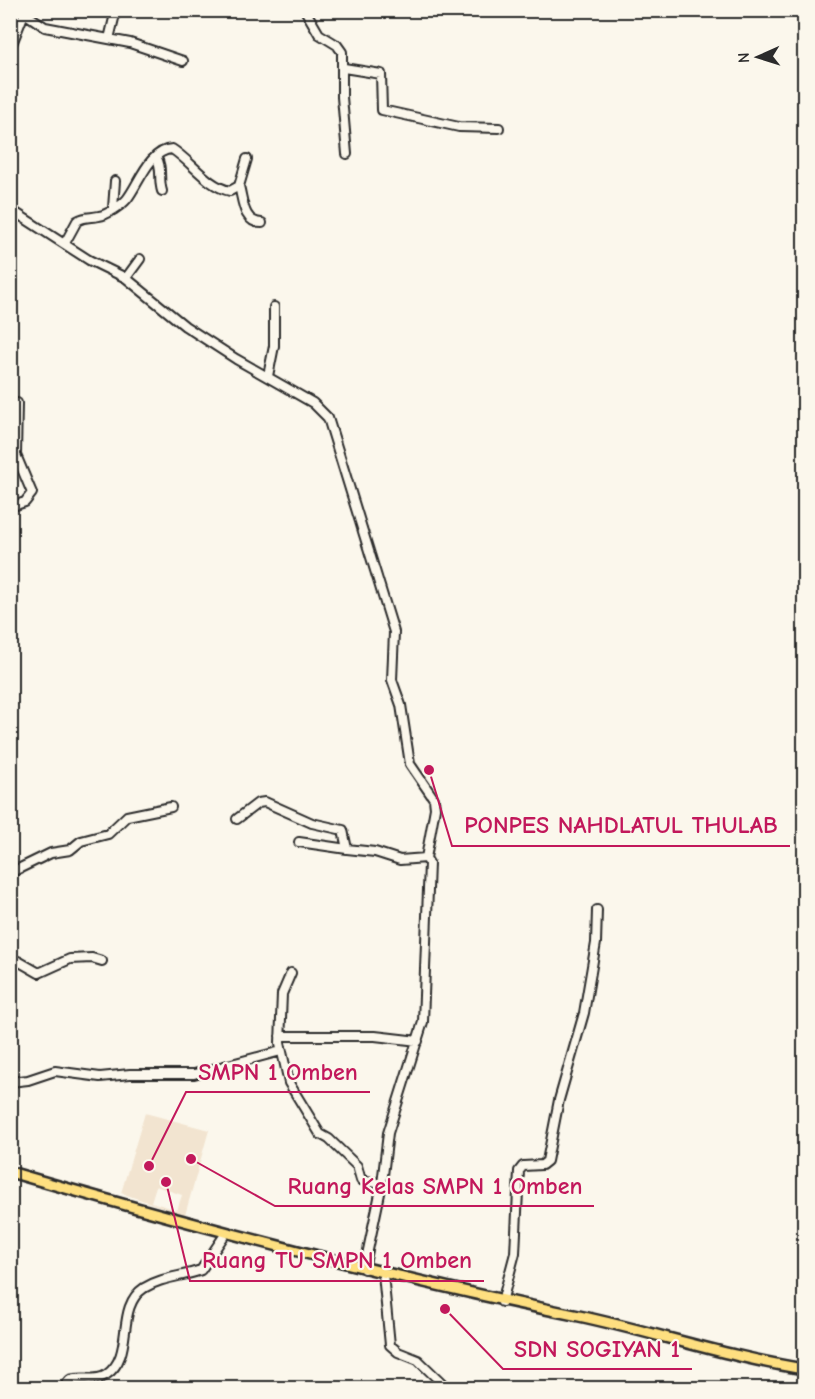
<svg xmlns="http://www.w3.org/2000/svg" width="815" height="1399" font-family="'Comic Neue',sans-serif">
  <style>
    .built { fill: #f2e4d0; fill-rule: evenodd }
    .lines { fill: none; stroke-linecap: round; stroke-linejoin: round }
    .minor-casing { stroke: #2b2b2b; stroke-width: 12 }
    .major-casing { stroke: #2b2b2b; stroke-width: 14 }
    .minor { stroke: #fbf7ec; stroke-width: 8 }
    .major { stroke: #fedf80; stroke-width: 9 }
    .leader { fill: none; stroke: #c2185b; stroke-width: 2 }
    .callout-dot { fill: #c2185b; stroke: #fbf7ec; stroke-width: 2 }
    .callout-label { font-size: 24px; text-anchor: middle; font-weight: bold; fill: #c2185b; stroke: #fbf7ec; stroke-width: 4.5; stroke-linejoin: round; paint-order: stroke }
  </style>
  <rect width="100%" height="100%" fill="#fbf7ec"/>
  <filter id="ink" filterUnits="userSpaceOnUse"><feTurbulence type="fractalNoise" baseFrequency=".0167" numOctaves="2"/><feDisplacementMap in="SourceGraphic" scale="12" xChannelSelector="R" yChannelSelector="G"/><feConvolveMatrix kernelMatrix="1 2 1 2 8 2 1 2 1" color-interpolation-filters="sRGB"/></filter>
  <g filter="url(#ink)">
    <path class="built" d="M145,1113l64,17 -24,85 -64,-22zM156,1186l26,9 -5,15 -26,-8z"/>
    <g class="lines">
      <defs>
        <path id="minor" d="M20,10l25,17 85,16 53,18
          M305,10l14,24 18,11 5,7v45l5,57
          M109,39l7,-29
          M10,49l15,-38
          M344,68l37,6 1,36 77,17 40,1
          M156,157c7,10 2,22 6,34
          M239,186c4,14 4,37 23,37
          M113,208l2,-27
          M10,209l79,51 37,18 59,48 51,33 77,44 15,15 66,214 -2,48 9,25 9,59 24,35 1,9 -9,50
          M65,243l12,-22c8,-5 14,-3 22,-5 8,-1 23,-11 28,-17 12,-15 22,-49 45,-50 19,12 35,37 58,42l9,-5 8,-27
          M126,278l14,-19
          M268,376l6,-30v-39
          M10,507l15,-5 7,-9 -16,-38 1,-52
          M237,819l21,-16 7,-1 47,21 31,7 4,19 28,3 25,8 26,-2 3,5 -6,159 -35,111 -6,51 -18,85
          M299,842l48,7
          M10,873l41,-20 19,-3 11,-9 27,-7 19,-18 44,-9
          M10,959l8,2 21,12 31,-14 22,-1 10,3
          M291,973l-9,21 -2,49 9,40 31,51 9,5 28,27 4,14 21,4
          M280,1036h95l43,5
          M10,1082l18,-2 27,-9 45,6 30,-3h64l87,-23
          M383,1274l7,71 8,7 20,8 29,28
          M502,1302l13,-49 4,-82 4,-5 19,-1 5,-4 12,-61 25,-87 12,-70 1,-33
          M63,1388l7,-8c11,-4 25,2 36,-5 30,-20 8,-67 38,-87 17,-11 38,-11 57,-18l25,-37"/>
        <path id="major" d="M10,1172c189,55 377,105 569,144 75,16 149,41 225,53"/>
      </defs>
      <use href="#minor" class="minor-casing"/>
      <use href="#major" class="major-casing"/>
      <use href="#minor" class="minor"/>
      <use href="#major" class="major"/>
    </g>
  </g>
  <path class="leader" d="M429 770L452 846H790M149 1166L186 1092H370M191 1159L275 1206H594M166 1182L190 1281H484M445 1309L503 1369H692"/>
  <g class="callout-dot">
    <circle cx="429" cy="770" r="6"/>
    <circle cx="149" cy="1166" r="6"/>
    <circle cx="191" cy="1159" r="6"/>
    <circle cx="166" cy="1182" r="6"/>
    <circle cx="445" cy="1309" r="6"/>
  </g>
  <g class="callout-label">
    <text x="621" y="833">PONPES NAHDLATUL THULAB</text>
    <text x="278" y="1080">SMPN 1 Omben</text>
    <text x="435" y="1194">Ruang Kelas SMPN 1 Omben</text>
    <text x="337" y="1268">Ruang TU SMPN 1 Omben</text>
    <text x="597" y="1357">SDN SOGIYAN 1</text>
  </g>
  <rect width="815" height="1399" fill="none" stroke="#fbf7ec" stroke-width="36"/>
  <rect x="18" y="18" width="779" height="1363" fill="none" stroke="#2b2b2b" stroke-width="2" filter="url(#ink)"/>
  <g transform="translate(758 57) rotate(267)" stroke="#fbf7ec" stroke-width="4.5" paint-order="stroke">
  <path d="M0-4.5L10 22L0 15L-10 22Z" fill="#2b2b2b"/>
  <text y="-9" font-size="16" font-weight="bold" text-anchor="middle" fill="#2b2b2b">N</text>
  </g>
</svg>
